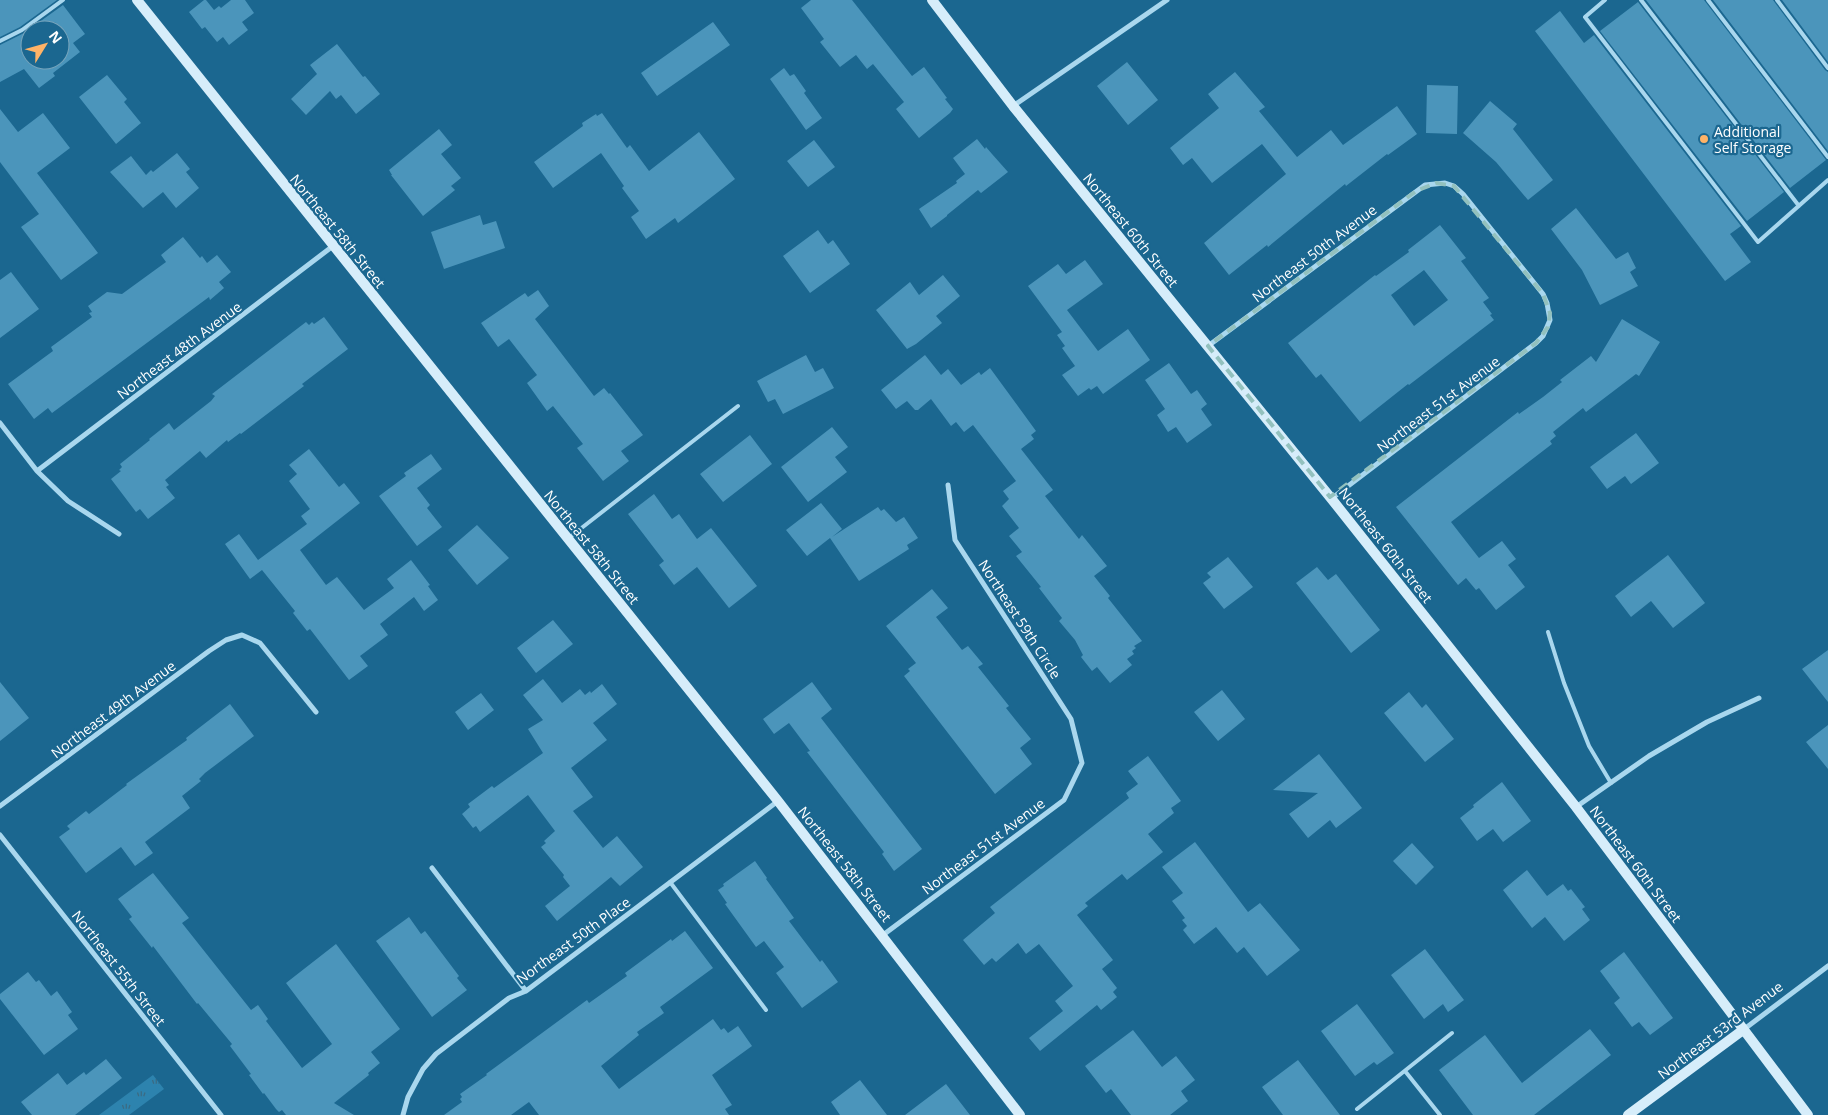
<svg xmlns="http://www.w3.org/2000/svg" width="1828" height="1115" font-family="'Open Sans',sans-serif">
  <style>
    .park { fill: url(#park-tufts) }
    .building { fill: #4b95bb; fill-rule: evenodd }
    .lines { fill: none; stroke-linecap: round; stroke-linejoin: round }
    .lane { stroke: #a9d7ee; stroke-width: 4 }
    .street { stroke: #a9d7ee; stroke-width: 5 }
    .secondary { stroke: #d6edfa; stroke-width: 10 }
    .marked { fill: none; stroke: #93c1be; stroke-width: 4; stroke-dasharray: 10 6; stroke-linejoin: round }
    .poi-dot { fill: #ffb367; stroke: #1b6790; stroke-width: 2 }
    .labels { text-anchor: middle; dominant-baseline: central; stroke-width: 4.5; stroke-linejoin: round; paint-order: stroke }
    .poi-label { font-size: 14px; fill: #fff; stroke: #1b6790; text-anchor: start }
    .street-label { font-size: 14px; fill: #fff; stroke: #1b6790 }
  </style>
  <defs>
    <pattern id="park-tufts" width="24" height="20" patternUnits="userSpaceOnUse" patternTransform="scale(1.25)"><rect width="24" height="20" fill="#2d83ae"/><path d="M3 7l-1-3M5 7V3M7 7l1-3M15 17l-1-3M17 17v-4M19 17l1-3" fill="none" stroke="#3b6a82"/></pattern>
  </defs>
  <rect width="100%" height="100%" fill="#1b6790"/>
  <path class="park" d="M153,1075l11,14 -35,26h-30z"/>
  <path class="building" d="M0,0h57l-37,27 -20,10z
    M204,0h2l8,10 5,-4 2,2 10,-8h14l9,13 -12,9 6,8 -19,15 -6,-8 -6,5 -12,-15 -3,2 -13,-17z
    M811,0h41l60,76 12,-9 23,31 -2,1 8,10 -3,4 -31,25 -23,-29 8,-7 -31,-38 -6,5 -11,-14 -16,12 -20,-25 4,-3 -23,-31z
    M1646,0h58l122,160 -36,28z
    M1713,0h60l52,70 3,2v79z
    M1782,0h46v62z
    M1638,2l146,190 -37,29 -147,-190z
    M63,5l22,29 -12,9 7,9 -27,21 2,3 -16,12 -15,-19 -24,13v-37l24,-12zM30,30h30v30h-30z
    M1560,11l24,32 10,-8 147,191 -11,8 21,28 -26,19 -190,-250z
    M713,22l17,23 -73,51 -16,-23z
    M337,44l26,33 2,-1 15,18 -24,20 -15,-19 -5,4 -6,-8 -24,24 -15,-16 26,-25 -7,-9z
    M1127,62l31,38 -30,25 -31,-39z
    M784,68l6,8 4,-2 12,17 -2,2 18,25 -16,12 -36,-51z
    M1235,72l30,35 -6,4 38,46 34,-27 12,15 54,-39 20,28 -29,21 -1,-1 -41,32 -1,-2 -77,63 -1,-2 -38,30 -25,-32 82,-69 -24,-30 -50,39 -20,-25 -9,7 -13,-17 49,-40 -11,-14z
    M107,75l20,24 -3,3 17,21 -25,21 -37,-47z
    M1427,85l31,1 -1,48 -31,-1z
    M1490,101l27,23 -4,5 40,51 -25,20 -32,-38 -33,-29z
    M0,109l18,23 25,-19 27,35 -33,25 61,80 -37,27 -40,-53 18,-13 -39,-52z
    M602,113l25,35 3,-3 19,26 50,-39 36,47 -57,44 -3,-5 -29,21 -15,-22 8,-6 -17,-23 2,-2 -23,-33 -48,35 -19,-26 49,-36 -1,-3 14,-9 1,2z
    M439,129l13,16 -11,9 20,24 -10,8 4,4 -32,26 -32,-41h1l-3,-5z
    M977,139l8,10 1,-2 6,7 16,18 -27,21 -3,-3 -31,25v1l-16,12 -12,-19 38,-26 -1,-2 9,-7 -12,-16z
    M814,140l21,27 -27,20 -21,-26z
    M177,153l13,16 -4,3 13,16 -23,20 -13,-16 -20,16 -33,-36 21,-16 15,19 5,-5 2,2z
    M1576,208l40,51 12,-7 8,16 -6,4 8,14 -38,19 -18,-35 -31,-41z
    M480,215l3,10 13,-4 9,27 -61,21 -13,-37z
    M1440,225l26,33 -5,3 28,37 -6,4 9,12 -2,1 4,5 -85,65 -1,-1 -48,38 -39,-48 -5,4 -28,-35 87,-68 1,1 33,-24 -1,-2zM1424,270l24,30 -34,26 -23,-31z
    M818,230l10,14 5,-4 17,24 -40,29 -27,-37z
    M183,237l17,21 2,-2 5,7 10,-8 14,17 -12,10 5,6 -14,12 -1,-3 -157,116 -4,-5 -14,11 -26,-35 45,-33 -2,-4 41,-30 -3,-4 3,-1 -4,-6 19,-14 15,2 44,-32 -5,-7z
    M1085,260l18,24 -36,26 31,41 30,-22 22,31 -47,34 -6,-8 -6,4 -2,-2 -11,8 -16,-21 13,-9 -13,-18 3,-2 -8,-11 5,-3 -34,-46 30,-22 8,10z
    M11,272l28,37 -39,29v-58z
    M943,275l17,21 -24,20 6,7 -26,21 -9,5 -31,-39 34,-28 9,13z
    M538,290l11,16 -14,13 59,77 10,-8 5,6 1,-1 33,42 -22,16 8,10 -26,20 -26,-33 6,-4 -30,-38 -6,5 -20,-28 10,-8 -28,-36 -11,8 -17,-24 44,-30 3,4z
    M324,317l24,32 -46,35 2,2 -63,48 -1,-1 -12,9 -1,-2 -21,18 -6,-7 -35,29 4,5 -3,2 9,11 -27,21 -8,-10 -4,3 -25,-33 10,-8 -2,-1 3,-3 -2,-3 30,-24 -1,-1 20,-16 5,7 37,-29 4,-5 -3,-2 94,-72 3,3 3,-3 2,2z
    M1622,319l38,23 -21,34 -3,-2 -50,38 -3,-4 -30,24 3,4 -6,5 2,3 -101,78 28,36 23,-17 14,18 -8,6 17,22 -29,23 -17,-22 -3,2 -10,-12 -8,7 -62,-78 122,-95 1,2 24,-17 19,-15 -2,-2 31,-24 5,6z
    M806,355l9,17 8,-4 11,20 -51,26 -8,-15 -7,3 -11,-21z
    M925,355l16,20 7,-6 13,16 18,-13 2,3 9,-7 46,63 -5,4 3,4 -13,10 32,41 -8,6 34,43 3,-4 25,31 -13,10 16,20 -2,2 34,43 -8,5 2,2 -4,3 2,3 -7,5 5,6 -22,18 -13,-16 -5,4 -11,-14 2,-2 -8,-15 -16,-19 3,-3 -23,-30 2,-1 -25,-31 6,-4 -13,-16 10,-8 -17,-22 7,-7 -6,-8 13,-10 -43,-56 -9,7 -8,-10 -5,4 -20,-27 -13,11h-3l-8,-9 -11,8 -15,-19z
    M1169,363l22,31 6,-4 10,14 -6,5 11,16 -25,18 -11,-16 -8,5 -11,-17 8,-6 -20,-29z
    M832,427l16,20 -13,10 12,15 -39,30 -27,-35z
    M1636,433l23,30 -28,21 -6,-8 -18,13 -17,-22z
    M750,435l22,29 -49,38 -23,-28z
    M309,449l30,38 5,-4 16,20 -60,47 26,35 11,-8 27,33 30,-22 -7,-9 24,-19 19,25 -2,1 10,14 -14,11 -10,-14 -34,27 8,11 -28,21 8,10 -19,14 -39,-51 -3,2 -14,-18 2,-2 -33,-41 -12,9 -25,-35 14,-10 19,26 49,-36 -6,-8 9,-7 -21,-28 8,-7 -8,-9z
    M431,454l11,15 -25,19 13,17 -3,3 15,19 -25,19 -38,-50 27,-20 -2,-3z
    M654,494l18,25 7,-5 18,25 14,-11 46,58 -28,22 -32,-41 -23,18 -15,-20 5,-4 -36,-47z
    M821,503l21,26 -10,8 46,-30 3,4 3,-2 12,13 8,-5 14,21 -11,7 2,4 -50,32 -29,-43 -23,18 -21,-26z
    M477,525l32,33 -32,27 -29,-35z
    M1668,555l37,48 -32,25 -22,-27 -20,16 -16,-21z
    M1228,557l25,30 -29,22 -21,-26 8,-6 -4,-4z
    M1317,567l11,13 8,-6 44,56 -29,23 -55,-70z
    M932,589l16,19 -12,9 26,33 6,-4 15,18 -5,3 31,39 -3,2 25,31 -11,9 12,16 -37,30 -91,-118 6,-5 -2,-2 8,-6 -30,-37z
    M553,620l20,24 -37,29 -19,-25z
    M1828,650v52l-26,-33z
    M543,679l19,24 18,-14 5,6 5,-4 1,2 11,-9 15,20 -24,19 14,17 -36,28 22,29 -20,14 30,37 14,-12 26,31 -23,19 -9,-9 -54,44 -12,-15 25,-20 -7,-9 1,-2 -23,-28 5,-4 -2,-2 11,-10 -27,-36 -48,37 -4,-6 -3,2 -11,-14 8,-7 -2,-3 24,-18 2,2 49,-35 -15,-24 15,-9 -20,-25z
    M0,682l29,36 -29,23z
    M812,682l20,27 -11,9 101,131 -28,22 -12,-17 2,-2 -77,-100 3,-1 -21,-28 -15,11 -11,-15z
    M1222,690l23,29 -27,22 -24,-29z
    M1409,692l13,16 4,-4 28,35 -29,23 -41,-49z
    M481,693l13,17 -26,20 -13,-18z
    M230,704l24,32 -49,37 -6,6 2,2 -19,15 8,12 -45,34 8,11 -18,13 -14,-19 -35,26 -27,-36 11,-8 -3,-3 19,-15 3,3 38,-29 -1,-1 61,-44 -1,-2z
    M1828,725v44l-22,-27z
    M1319,754l43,54 -26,20 -6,-8 -22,18 -19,-24 29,-21 -45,-3z
    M1148,756l33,45 -10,7 3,5 -26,21 15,18 -36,28 -5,-6 -37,29 3,3 -11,9 36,45 -11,9 15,19 -4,4 4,5 -16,13 -4,-5 -57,46 -11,-13 34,-27 -8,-10 18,-15 -34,-42 -13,10 -8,-11 -22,19 -4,-4 -8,7 -21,-25 32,-27 -5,-6 139,-109 -3,-5 12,-9 -10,-13z
    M1502,782l29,39 -28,21 -10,-13 -16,12 -17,-23 14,-11 -1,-2z
    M1195,842l53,70 12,-9 40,47 -33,26 -23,-29 -7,6 -21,-26 -22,17 -11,-14 4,-4 -5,-6 3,-2 -13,-17 11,-8 -21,-26z
    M1412,843l22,24 -18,18 -23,-24z
    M755,861l12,17 -1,1 28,39 -5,3 31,41 2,-2 16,22 -36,26 -26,-35 8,-6 -20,-26 -8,6 -31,-43 2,-1 -9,-13 6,-4 -1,-2z
    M1527,870l20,26 16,-12 5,7 3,-2 14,18 -3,2 8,11 -26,21 -19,-24 -13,11 -29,-38z
    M153,873l36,45 -7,5 69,87 7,-5 10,14 -2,2 36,47 30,-24 -46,-61 50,-39 64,85 -29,23 9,11 -12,10 1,2 -35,28 20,12h-68l-4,-5 -3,2 -3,-3 -12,-16 -1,1 -14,-19 2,-1 -21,-28 2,-2 -34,-41 -1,1 -44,-58 -1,2 -23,-29 3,-2 -14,-18z
    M409,917l12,17 4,-3 34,45 -2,2 10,12 -35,27 -56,-76z
    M685,931l28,37 -53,39 4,6 -27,19 2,3 -38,31 18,23 94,-70 8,11 3,-2 4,5 10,-7 14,20 -40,29 20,30 -7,4 4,6h-190l-10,-13 -18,13h-67l18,-13 -2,-3 2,-2 -2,-3 27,-19 -1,-1 101,-74 2,3 38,-27 -2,-3 46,-34 1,2z
    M1425,949l39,51 -16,12 -5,-8 -19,15 -33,-44z
    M1624,952l49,66 -23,17 -11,-13 -7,5 -18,-24 6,-5 -20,-27z
    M28,972l8,10 3,-2 12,16 6,-5 15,21 -4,3 10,14 -34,26 -44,-56v-5z
    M1357,1004l37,49 -17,12 -3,-3 -19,14 -34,-45z
    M1590,1029l21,26 -77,60h-61l-34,-45 46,-35 37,48z
    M1133,1030l29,37 14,-11 19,24 -14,11 7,10 -18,14h-39l-20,-26 -5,4 -21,-27z
    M106,1059l16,19 -47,37h-43l-11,-13 37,-29 9,12 17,-13 2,3z
    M1298,1060l42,55h-57l-21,-28z
    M860,1080l27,35h-47l-9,-13z
    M946,1084l24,31h-65z"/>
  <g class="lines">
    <path class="lane" d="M1605,0l-20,17 173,225 70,-62
      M1641,0l158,206
      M1708,0l120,157
      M1777,0l51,68
      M0,41l22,-11 41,-30
      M570,537l168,-131
      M1548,632l16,51 25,63 22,37
      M670,882l96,128
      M1405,1071l35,44
      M1357,1109l95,-76"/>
    <path class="street" d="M1013,106l154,-106
      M1208,346l217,-161 20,-2 9,3 9,8 80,100 4,9 3,17 -7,16 -7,7 -205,156
      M0,423l37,48 31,30 51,33
      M37,471l296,-225
      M0,806l209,-155 17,-11 16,-5 18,8 56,69
      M1576,807l73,-51 58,-34 52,-24
      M0,835l221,280
      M432,868l94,123
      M883,935l181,-135 18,-37 -11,-44 -116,-179 -7,-55
      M1743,1030l85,-64
      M403,1115l5,-18 15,-28 13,-15 73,-56 17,-7 252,-190"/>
    <path class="secondary" d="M137,0l641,801 242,314
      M932,0l81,106 317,391 246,310 232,308
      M1628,1115l115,-85"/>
  </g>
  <path class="marked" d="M1436,183l18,3 89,108 7,19 -2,14 -12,16 -206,154 -122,-151 208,-155z"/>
  <circle class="poi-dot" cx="1704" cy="139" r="5"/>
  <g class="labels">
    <g class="poi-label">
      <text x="1714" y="131">Additional<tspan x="1714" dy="16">Self Storage</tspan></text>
    </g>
    <g class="street-label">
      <text transform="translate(1131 230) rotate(51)">Northeast 60th Street</text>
      <text transform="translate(338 231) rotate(51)">Northeast 58th Street</text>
      <text transform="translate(1314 253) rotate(-37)">Northeast 50th Avenue</text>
      <text transform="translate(179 350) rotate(-37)">Northeast 48th Avenue</text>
      <text transform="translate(1438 404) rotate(-37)">Northeast 51st Avenue</text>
      <text transform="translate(1386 545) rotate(52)">Northeast 60th Street</text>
      <text transform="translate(592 547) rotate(51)">Northeast 58th Street</text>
      <text transform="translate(1020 619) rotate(57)">Northeast 59th Circle</text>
      <text transform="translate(113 709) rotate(-37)">Northeast 49th Avenue</text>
      <text transform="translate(983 846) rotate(-37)">Northeast 51st Avenue</text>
      <text transform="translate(845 864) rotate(52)">Northeast 58th Street</text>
      <text transform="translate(1636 864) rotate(53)">Northeast 60th Street</text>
      <text transform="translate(573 940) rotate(-36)">Northeast 50th Place</text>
      <text transform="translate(119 968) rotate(52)">Northeast 55th Street</text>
      <text transform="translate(1720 1030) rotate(-37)">Northeast 53rd Avenue</text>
    </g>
  </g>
  <g transform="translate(45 45) rotate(53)"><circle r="24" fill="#1b6790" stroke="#76a4bc"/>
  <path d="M0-4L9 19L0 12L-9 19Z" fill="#ffb367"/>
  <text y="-8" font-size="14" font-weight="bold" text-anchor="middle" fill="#ffffff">N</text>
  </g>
</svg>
